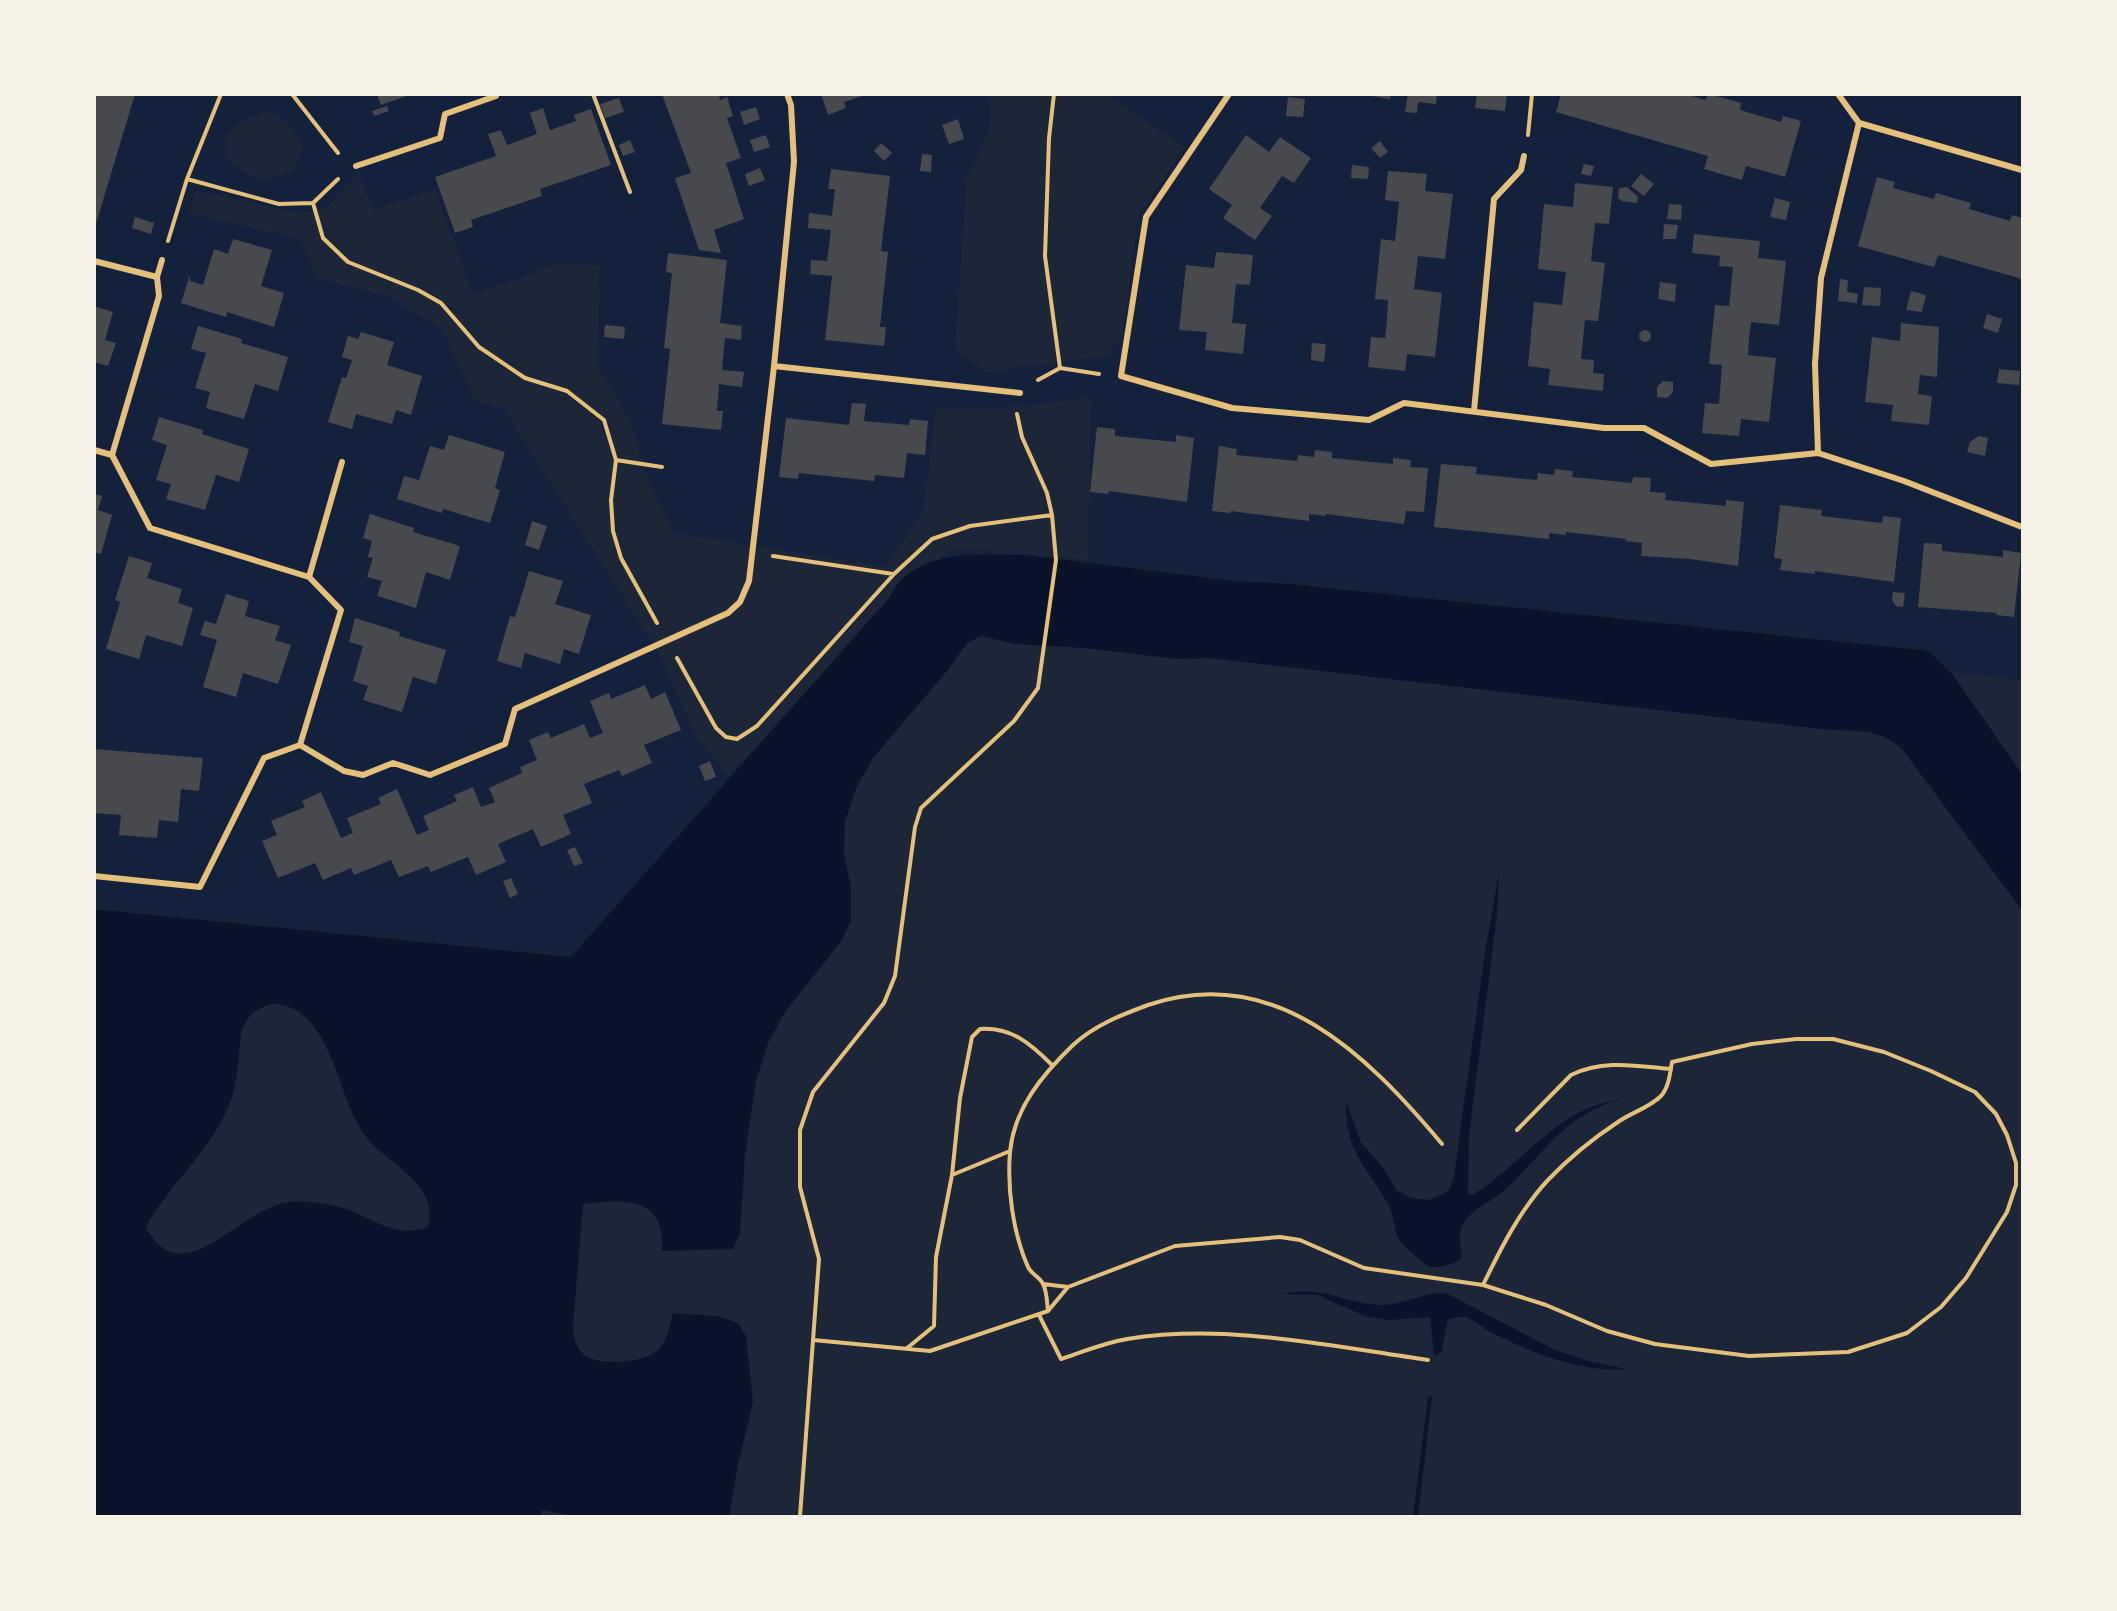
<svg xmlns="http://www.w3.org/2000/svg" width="2117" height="1611" font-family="'Alegreya Sans',sans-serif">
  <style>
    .green { fill: #1d2539 }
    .water { fill: #0b132b; fill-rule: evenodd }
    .building { fill: #48494c }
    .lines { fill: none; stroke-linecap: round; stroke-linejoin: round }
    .path { stroke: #e5c07b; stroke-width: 4 }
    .minor { stroke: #e5c07b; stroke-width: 6 }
  </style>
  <rect width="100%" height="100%" fill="#14213d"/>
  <path class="green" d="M991,95h117l77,52 -47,69 -16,121 -13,17 -8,3 -116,15 -30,-23 12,-171 22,-47z
    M269,111l21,14 13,22 -11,25c-31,10 -39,8 -65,-12v-25l15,-15z
    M359,172l14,38 62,-21 38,105 88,-31 39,2 -3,100 34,57 17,57 27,54 209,34 39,-54 13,-105 88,-2 67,-9 -3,163 -127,-11 -14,3 -219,224 -33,-41 -35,-80 -155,-244 -30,-11 -33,-70 -52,-33 -72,-18 -18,-40 -110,-25 6,-24 106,24 24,-6z
    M953,556l1069,124v836h-1927l-1,-608 477,49z"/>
  <path class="water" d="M1026,555l208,26 55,3 640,67 24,24 69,99v136l-120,-161c-21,-20 -44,-18 -72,-19l-621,-72 -31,1 -95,-11 -68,-4 -34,-8 -14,7 -20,28 -74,87 -17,30 -11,34 -1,32 7,34v32l-9,20 -57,72 -17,31 -12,38 -11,74 -5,79 -7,15 -71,2c4,-55 -37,-52 -79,-47l-10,123c1,11 2,18 9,26 13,14 62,10 75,-2 10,-10 13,-25 16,-38l44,3 21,7 8,13 7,66 -15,63 -9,51h-155l-32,-6 -1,6h-446l-1,-607 477,48 318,-359c4,-6 8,-15 14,-20 33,-29 83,-23 123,-23zM271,1004c60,-1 65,92 93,130 22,31 75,47 64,93 -32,11 -48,-5 -77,-16 -20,-8 -46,-12 -67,-8 -49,10 -102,92 -138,24 25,-46 69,-79 86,-130 7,-22 6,-46 10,-68 7,-15 14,-20 29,-25z
    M1499,872l-2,42 -28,221 -1,58 4,2c40,-24 69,-64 112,-85 11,-5 24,-8 36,-11 -61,20 -72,51 -115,91 -12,11 -37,21 -43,36 -4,10 -1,22 0,32 -6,6 -26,12 -35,8 -3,-2 -25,-22 -27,-25 -7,-10 -5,-25 -11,-35 -23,-42 -44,-52 -43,-105l15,42 21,23 14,24 15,8 18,2 20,-9 5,-15 30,-217z
    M1304,1291c27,1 52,14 79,14 23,0 43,-15 65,-11l105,55 39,13 34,7c-44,4 -93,-16 -132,-35 -9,-4 -15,-11 -24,-15 -8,-4 -14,-2 -22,0l-7,34 -7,2 -4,-38 -41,3 -24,-4 -48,-21 -36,-1z
    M1428,1396l4,1 -14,119h-5z"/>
  <path class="building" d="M94,94h41l-40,133h-1z
    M377,94h32v1l-28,10z
    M662,94h57l1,6 7,-3 6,19 -6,2 14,40 -15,5 18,56 -30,11 7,23 -22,-3 -24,-72 16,-5z
    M821,94h44v1l-21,7 2,6 -18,7z
    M1359,94h32l-1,5z
    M1408,94h29l-1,10 -18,-2 -1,11 -12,-1z
    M1477,94h30l-2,17 -30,-3z
    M1561,94h125l19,6 4,-6 32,9 -1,7 20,6 21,6 2,-6 18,5 -16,56 -39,-11 -4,14 -38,-11 4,-13 -152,-44z
    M1288,97l17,2 -2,18 -17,-1z
    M619,98l5,14 -19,6 -5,-14z
    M387,106l2,5 -15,5 -2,-5z
    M756,107l4,12 -16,6 -4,-13z
    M543,108l7,22 26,-9 -2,-6 17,-6 20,56 -71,24 2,7 -71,24 2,7 -18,6 -20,-56 61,-21 -8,-22 13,-4 6,15 30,-11 -7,-21z
    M958,119l6,20 -15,5 -7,-19z
    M766,135l4,12 -16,5 -4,-12z
    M1246,135l23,17 11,-15 31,21 -17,25 -12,-7 -22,32 12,8 -17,24 -32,-22 9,-13 -23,-16z
    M630,140l5,12 -12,4 -4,-11z
    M1380,141l8,11 -8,6 -9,-10z
    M881,143l11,10 -8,8 -10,-10z
    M922,154l10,1 -1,17 -11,-1z
    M1584,164l10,2 -3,10 -10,-2z
    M1352,165l17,2 -1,12 -17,-1z
    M760,168l5,12 -16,6 -4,-12z
    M831,169l59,7 -9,75 7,1 -8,75h6l-2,19 -59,-6 7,-64 -22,-2 1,-14 16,1 4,-31 -23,-2 1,-15 23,3 3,-27h-7z
    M1388,171l39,3 -2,17 28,3 -8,65 -27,-3 -4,33 28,4 -7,64 -28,-3 -2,17 -37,-4 3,-30 14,1 2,-19 1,-19 -13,-1 6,-60 14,2 2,-20 2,-19 -14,-2z
    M1641,174l13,10 -10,12 -13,-10z
    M1877,177l18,5 -2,6 41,11 2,-6 35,10 -2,6 41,12 2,-6 10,3v61l-84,-24 -4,12 -76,-21z
    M1575,183l38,4 -4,37 -14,-1 -4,38 14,2 -7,58 -13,-1 -4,39 13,1 -1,13 11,1 -1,17 -55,-6 2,-16 -22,-3 6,-64 28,3 2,-17 2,-16 -28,-3 6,-65 29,3z
    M1627,187l11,10 -1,6 -15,-2 -4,-3 1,-10z
    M1775,198l15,4 -4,18 -16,-3z
    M1669,204l13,1 -1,15 -14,-1z
    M135,217l19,6 -3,11 -19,-6z
    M1664,224l14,1 -2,14h-13z
    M1694,234l66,7 -2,17 28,3 -7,64 -28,-3 -2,16 -1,17 28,3 -7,64 -28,-3 -2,17 -37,-3 3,-30 14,1 3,-39 -13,-1 6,-59 14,1 4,-39 -14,-1 1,-10 -28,-3z
    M233,239l39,11 -11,36 23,7 -10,34 -47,-15 -1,5 -45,-14 9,-28v6l13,4 11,-36 14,5z
    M1216,252l37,3 -3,30 -14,-1 -4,39 14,1 -3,30 -38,-4 2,-18 -28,-2 7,-65 28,3z
    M668,253l59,7 -7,63 22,3 -1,14 -16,-2 -3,32 22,2 -2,15 -23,-3 -2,27h6l-2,19 -59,-6 8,-75 -6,-1 8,-75 -6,-1z
    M1840,279l8,1 -1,12 11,2 -1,9 -19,-2z
    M1660,282l16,2 -1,18 -17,-3z
    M1864,287l17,1 -1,18 -18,-1z
    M1911,291l15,4 -4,17 -16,-2z
    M94,306l19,6 -8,28 11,3 -8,23 -14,-4z
    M1987,314l15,5 -4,14 -15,-5z
    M1901,323l38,4 -2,50 -17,-2 -2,19 14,2 -3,29 -38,-4 2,-16 -28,-3 7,-65 28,4z
    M605,325l20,2 -1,12 -20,-2z
    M198,326l44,13 -1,4 47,14 -10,34 -23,-7 -11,35 -38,-11 4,-16 -15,-4 11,-35 -15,-4z
    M1639 336a6 6 0 1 1 12 0a6 6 0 1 1-12 0Z
    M361,332l33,10 -7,23 35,11 -11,39 -15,-5 -4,14 -36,-10 -4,15 -24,-7 14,-45 4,1 6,-18 -10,-3 6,-21 10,3z
    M1312,343l14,1 -2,18 -13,-2z
    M1999,369l21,2 -1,14 -22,-2z
    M1663,381l10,1v10l-6,6 -10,-1v-10z
    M852,403l14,1 -2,17 45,4 1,-6 18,2 -3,34 -18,-2 -3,25 -29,-3 -1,6 -75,-8 -1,6 -19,-2 7,-59 63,7z
    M159,417l44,13 -1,4 47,15 -10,33 -23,-7 -11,35 -39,-11 5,-15 -15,-4 11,-35 -15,-5z
    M1097,427l18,2v7l61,6v-7l18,3 -7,64 -78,-11 -1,3 -18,-2z
    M449,435l56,17 -10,36 5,2 -10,33 -47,-14 -1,4 -45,-14 7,-23 15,4 11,-34 14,4z
    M1979,436l9,2 -3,18 -18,-4 3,-10z
    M1219,446l18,3 -1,6 61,6 1,-6 16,2 1,-7 17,2v6l30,3 31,3v-6l18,2 -1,7 18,1 -4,44 -18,-1 -2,13 -78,-10v2l-17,-2v7l-78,-10 -1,2 -18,-2z
    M1441,464l36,3 -1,7 61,6 1,-7 16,2 1,-6 18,2 -1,6 60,6 1,-6 18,1 -1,14 16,1 -1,7 61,6v-6l18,2 -6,64 -48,-7 -49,-3 1,-13 -16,-2v-2l-60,-7v3l-17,-2v6l-115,-12z
    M94,494l8,2 -4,14 14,5 -11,39 -7,-2z
    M1780,505l42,5 -1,6 61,7 1,-7 18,2 -7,64 -79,-11v3l-35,-4 2,-11 -8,-1z
    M370,514l44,14 -1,4 47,14 -10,34 -24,-8 -10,36 -39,-12 5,-15 -15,-4 6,-19 -5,-1 4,-16 -9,-3z
    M532,521l15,5 -8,24 -14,-5z
    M1924,543l18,1v7l61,6v-7l18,3 -7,64 -18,-2 1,-2 -79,-6z
    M129,556l23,7 -5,15 35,11 -4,14 15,5 -11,38 -36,-11 -7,24 -33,-10 14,-47 -5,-2z
    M529,571l34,10 -8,23 36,11 -12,39 -15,-5 -4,15 -35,-11 -4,15 -24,-7 13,-45 5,1z
    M1893,592l12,1 -2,14 -7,-1 -4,-6z
    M226,594l23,7 -4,15 35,10 -5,14 16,5 -13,39 -35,-11 -7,24 -33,-10 14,-47 -17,-5 5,-14 11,3z
    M355,618l45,14 -1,4 47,14 -10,34 -23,-7 -11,35 -39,-12 5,-14 -15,-5 10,-35 -14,-4z
    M645,685l6,14 14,-7 16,38 -37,15 8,18 -30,13 -3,-6 -35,14 8,19 -29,12 8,19 -30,13 -8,-18 -35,15 8,18 -30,13 -8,-18 -37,15 -3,-6 -29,11 -8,-17 -37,15 -3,-7 -28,12 -8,-17 -37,15 -16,-37 15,-6 -6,-14 34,-14 -3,-6 19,-9 20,46 12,-5 -6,-15 34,-14 -3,-6 19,-9 20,46 12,-5 -6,-14 34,-15 -3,-6 19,-8 8,20 14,-5 -6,-14 33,-15 -2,-6 17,-7 -8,-20 19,-8 3,6 33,-14 6,14 13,-5 -13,-32 19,-8 2,6z
    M94,749l109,9 -4,33 -18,-2 -3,33 -19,-2 -2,18 -38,-3 2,-20 -27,-2z
    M710,761l6,16 -11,4 -6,-15z
    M575,847l8,16 -9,3 -7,-16z
    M511,878l7,16 -8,4 -7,-17z"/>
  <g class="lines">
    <path class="path" d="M292,94l46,59
      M593,94l37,98
      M1054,94l-5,44 -4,118 15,112
      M1528,135l4,-41
      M187,179l92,25 34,-1 25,-24
      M313,203l10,35 25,24 70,28 23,13 38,44 46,31 42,13 37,29 12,40 -5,40 2,31 8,27 36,65
      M168,241l19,-62 34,-85
      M1038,380l22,-12 39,6
      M616,460l46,7
      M773,556l120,18
      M677,658l39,70 10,9 11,2 20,-13 137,-152 38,-35 38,-13 82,-11
      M1517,1130l54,-55c32,-16 66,-9 100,-6
      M952,1175l58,-24
      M1043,1284l25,3
      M1048,1311c-1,-8 -1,-20 -5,-27 -3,-7 -12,-10 -15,-17 -15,-34 -21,-78 -18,-115 4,-44 33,-78 63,-107 22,-20 48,-30 75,-40 127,-43 219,50 294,139
      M1039,1315l22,44c21,-7 43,-16 66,-20 100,-16 202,7 301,21
      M813,1340l117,11 118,-40 20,-24 107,-41 105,-9 20,3 64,28 119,17 63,20 61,26 48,13 94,12 99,-4 59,-19 34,-26 25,-29 41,-66 9,-27v-22l-9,-28 -11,-21 -21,-22 -44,-21 -47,-19 -51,-13h-37l-44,5 -80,18c-2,11 -3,25 -11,34 -12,12 -29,16 -43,26 -26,17 -49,36 -70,58 -28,30 -47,68 -65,105
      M906,1349l28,-23 2,-69 16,-82 8,-77 12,-61 8,-8c32,-2 51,15 72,36
      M800,1516l19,-257 -19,-72v-57l13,-38 71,-89 11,-27 20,-149 6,-19 93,-87 24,-33 18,-128 -4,-45 -5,-22 -25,-56 -5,-23"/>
    <path class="minor" d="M787,94l4,11 3,57 -20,204 246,27
      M1229,94l-83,123 -25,159 111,32 137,12 35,-17 200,25h40l67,36 107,-11 86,28 118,46
      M1838,94l21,29 163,47
      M356,166l84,-28 5,-24 51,-18
      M94,261l63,16 2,19 -47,159 38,73 159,49 32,33 -41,135
      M157,277l5,-17
      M1474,411l20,-212 27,-29 3,-14
      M94,450l18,5
      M1818,453l-3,-89 6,-86 38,-155
      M309,577l33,-115
      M94,876l106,11 64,-129 36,-13 44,26 19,4 30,-12 37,12 75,-31 10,-35 213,-96 12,-11 9,-21 25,-215"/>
  </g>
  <rect width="2117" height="1611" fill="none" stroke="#f6f1e7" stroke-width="192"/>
</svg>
